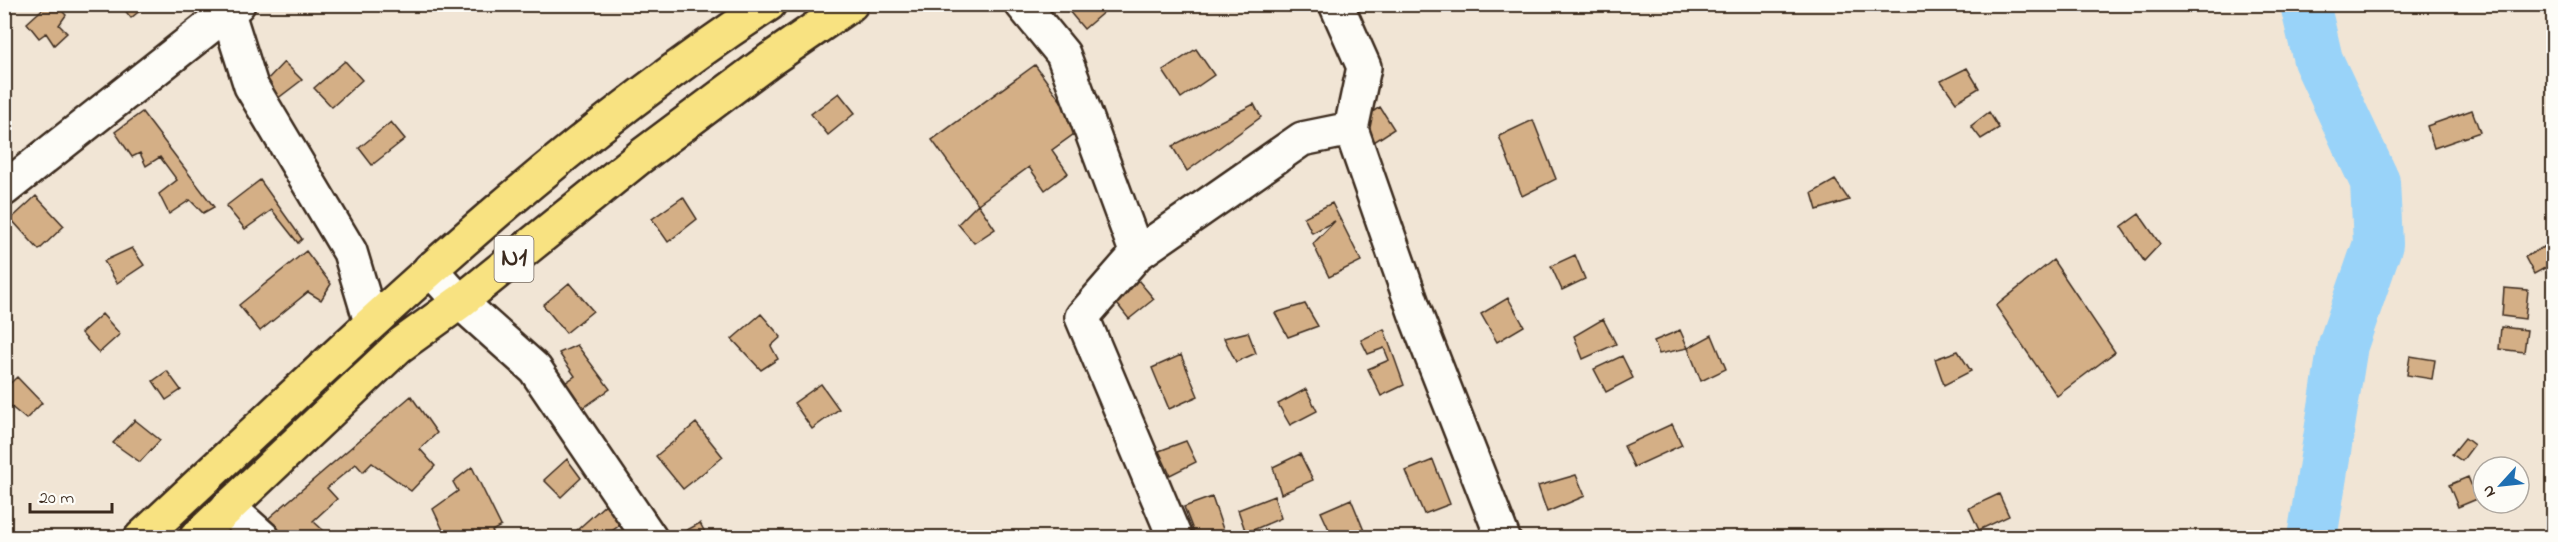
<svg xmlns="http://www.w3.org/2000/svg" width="2558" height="542" font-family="'Indie Flower',sans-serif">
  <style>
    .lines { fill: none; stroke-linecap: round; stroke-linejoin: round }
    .river { stroke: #99d3f9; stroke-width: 50 }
    .building { fill: #d4af86; stroke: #3b2a1e; stroke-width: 1.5 }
    .minor-casing { stroke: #3b2a1e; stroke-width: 38 }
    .major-casing { stroke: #3b2a1e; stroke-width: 38 }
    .minor { stroke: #fdfcf7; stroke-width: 33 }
    .major { stroke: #f8e281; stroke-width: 33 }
    .labels { text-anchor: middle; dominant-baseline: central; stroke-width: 5; stroke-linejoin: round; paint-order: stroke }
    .shield { fill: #fdfcf7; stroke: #75695f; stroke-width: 1.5 }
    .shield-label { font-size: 26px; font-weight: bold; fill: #3b2a1e }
  </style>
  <rect width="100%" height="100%" fill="#f1e5d5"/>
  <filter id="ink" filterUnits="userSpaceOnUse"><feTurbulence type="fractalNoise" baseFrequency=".0167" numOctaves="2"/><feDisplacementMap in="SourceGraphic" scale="12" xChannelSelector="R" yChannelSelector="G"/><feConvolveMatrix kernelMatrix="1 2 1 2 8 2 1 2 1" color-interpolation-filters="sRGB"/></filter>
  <g filter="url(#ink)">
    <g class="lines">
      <path class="river" d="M2305,4l13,56 57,122 3,62 -35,101 -31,193"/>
    </g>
    <path class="building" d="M48,4l5,6 5,-3 8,8 -7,10 8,8 -13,12 -8,-12 -7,5 -12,-15z
      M120,4h28l-17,14z
      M1063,4h50l-29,25z
      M1196,49l18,26 -33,23 -18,-27z
      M345,61l17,19 -30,27 -18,-19z
      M284,62l18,18 -25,19 -14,-15z
      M1035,65l46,64 -29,21 16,23 -23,17 -16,-23 -51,37 -46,-64z
      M1967,68l12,20 -23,14 -15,-21z
      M839,93l16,20 -27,22 -17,-21z
      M1254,104l7,13 -74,54 -15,-25z
      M1380,107l14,22 -23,15 -15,-22z
      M2472,110l8,22 -46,16 -7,-22z
      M142,112l72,95 -11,6 -13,-13 -21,14 -10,-20 18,-14 -17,-23 -14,9 -6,-13 -8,4 -17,-25z
      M1989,112l10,16 -18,11 -10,-13z
      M1533,120l23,59 -34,17 -23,-60z
      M391,122l14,17 -33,26 -13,-17z
      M260,180l42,59 -4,4 -26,-33 -27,19 -19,-23z
      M1835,180l14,20 -32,10 -5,-17z
      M36,196l28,30 -25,24 -28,-31z
      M683,197l14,22 -29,23 -16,-23z
      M1332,203l29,58 -32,16 -16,-33 22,-23 -23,12 -8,-16z
      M978,204l17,25 -21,14 -16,-19z
      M2139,214l21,30 -16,17 -23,-34z
      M2549,244l5,10v9l-20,11 -9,-17z
      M132,248l12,17 -27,18 -13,-22z
      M306,251l25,33 -10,16 -13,-8 -48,39 -21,-26z
      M1575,255l10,24 -23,11 -11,-24z
      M2053,260l62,92 -58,44 -61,-90z
      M1138,280l16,19 -25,20 -15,-19z
      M569,283l24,28 -27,22 -23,-28z
      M2504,288l24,2 -3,29 -23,-3z
      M1508,298l16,28 -27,16 -16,-28z
      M1305,304l13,22 -30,11 -13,-24z
      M102,314l18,20 -21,19 -18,-20z
      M761,314l20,23 -10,9 7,13 -17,11 -29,-31z
      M1603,319l13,25 -33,15 -9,-23z
      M2501,327l26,3 -3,22 -25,-3z
      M1384,329l20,56 -23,11 -13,-27 21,-9 -5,-12 -16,6 -7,-14z
      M1680,330l8,18 -29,6 -5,-13z
      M1248,332l8,21 -20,9 -12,-24z
      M1712,335l14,34 -25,12 -13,-33z
      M577,345l33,44 -27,19 -18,-25 10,-7 -16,-23z
      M1958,351l13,20 -27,14 -9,-26z
      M1181,355l17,41 -29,13 -17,-41z
      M1622,356l11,22 -27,14 -12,-23z
      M2410,356l25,4 -3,19 -25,-4z
      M167,371l14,19 -15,10 -13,-19z
      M17,377l25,26 -16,16 -22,-18v-12z
      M821,384l18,25 -27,20 -18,-26z
      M1306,389l11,22 -27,14 -12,-21z
      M411,396l26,37 -17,16 15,17 -24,25 -39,-28 -9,9 -7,-8 -29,24 10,11 -24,22 11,10 -8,7h-42l-11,-15z
      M135,420l25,20 -20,22 -27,-19z
      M696,423l27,34 -40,32 -27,-33z
      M1672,424l10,21 -48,22 -10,-21z
      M2465,438l9,7 -12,16 -10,-7z
      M1186,441l10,21 -26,13 -11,-24z
      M1300,454l13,26 -32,14 -8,-27z
      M567,459l14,19 -20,19 -17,-17z
      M1433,460l17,44 -26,10 -18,-43z
      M472,467l29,59 -9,5 4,7h-61l8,-8 -10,-21 25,-18 -5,-9z
      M1576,475l9,21 -38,16 -9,-26z
      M2468,477l9,22 -19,8 -9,-22z
      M1999,494l10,22 -30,14 -10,-22z
      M1274,496l7,22 -35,15 -8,-23z
      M1212,497l14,41h-30l-12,-31z
      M1351,499l16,39h-34l-12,-26z
      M606,504l14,21 -18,13h-19l-6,-8z
      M700,523l8,15h-31l-1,-2z"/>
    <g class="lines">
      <defs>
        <path id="minor" d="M225,4l26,82 99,166 21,70
          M1022,4l41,50 74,200 -55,63 93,221
          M1336,4l28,63 -13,62 67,192 85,217
          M4,189l234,-185
          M1137,254l165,-115 49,-10
          M430,269l30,33 75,67 115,169
          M228,507l35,31"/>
        <path id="major" d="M141,538c202,-187 397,-383 628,-534
          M196,538l203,-192 61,-44 180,-145 131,-98 80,-55"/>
      </defs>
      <use href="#minor" class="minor-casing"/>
      <use href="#major" class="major-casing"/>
      <use href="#minor" class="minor"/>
      <use href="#major" class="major"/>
    </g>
  </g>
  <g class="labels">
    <rect class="shield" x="494.5" y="236" width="39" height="46" rx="4.5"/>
    <g class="shield-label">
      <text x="514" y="259">N1</text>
    </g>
  </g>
  <rect width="2558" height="542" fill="none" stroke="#fdfcf7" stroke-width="24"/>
  <rect x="12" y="12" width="2534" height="518" fill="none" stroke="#3b2a1e" stroke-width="2" filter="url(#ink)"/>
  <g transform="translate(2501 485) rotate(243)"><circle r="28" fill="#fdfcf7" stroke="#afa8a0" stroke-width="1.5"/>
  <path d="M0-4.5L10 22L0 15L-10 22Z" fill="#1f6fb2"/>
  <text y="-9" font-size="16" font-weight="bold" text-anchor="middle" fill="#3b2a1e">N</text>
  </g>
  <path d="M30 503v9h82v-9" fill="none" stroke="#3b2a1e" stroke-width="3"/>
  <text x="39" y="503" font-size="18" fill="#3b2a1e" stroke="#fdfcf7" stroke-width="4.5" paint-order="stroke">20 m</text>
</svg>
